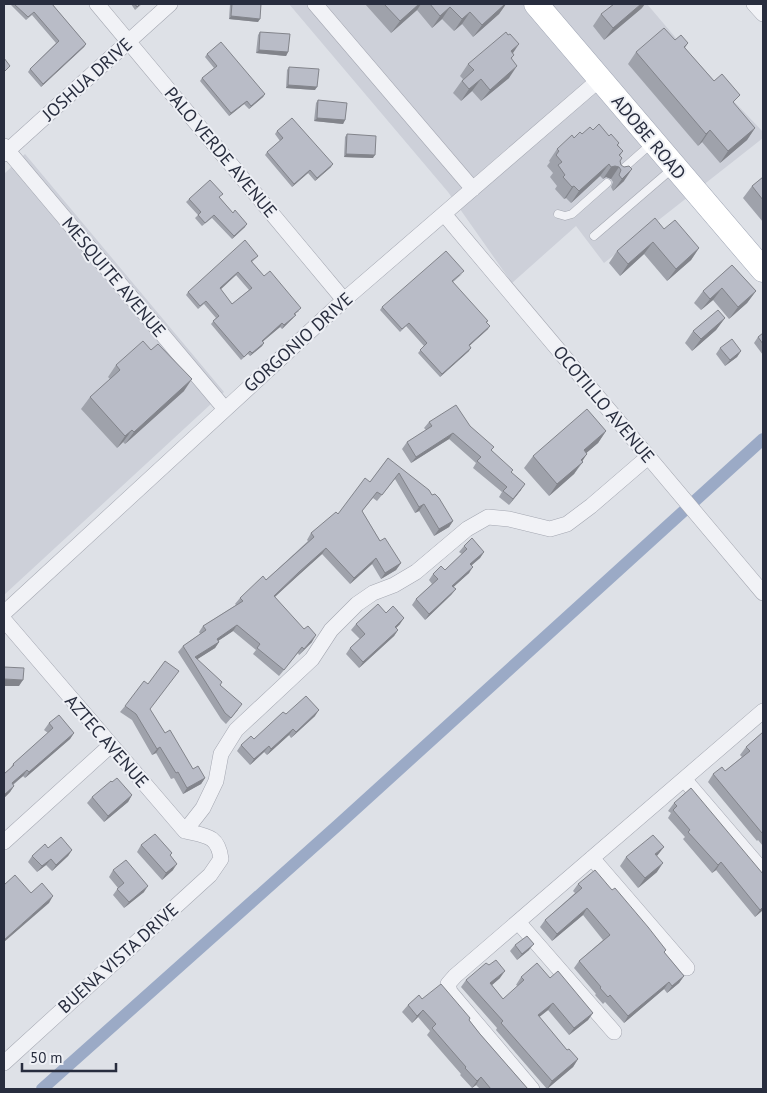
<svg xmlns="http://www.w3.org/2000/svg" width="767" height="1093" font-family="'PT Sans',sans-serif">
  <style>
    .built { fill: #cdd0d9 }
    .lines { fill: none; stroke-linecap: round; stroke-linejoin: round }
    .canal { stroke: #9baac6; stroke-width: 12 }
    .lane-casing { stroke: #a4a7b1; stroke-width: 9 }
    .street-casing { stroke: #a4a7b1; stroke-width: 16 }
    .primary-casing { stroke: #9ea4b3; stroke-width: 25 }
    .lane { stroke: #f1f2f6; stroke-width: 8 }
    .street { stroke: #f1f2f6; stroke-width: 15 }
    .primary { stroke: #fff; stroke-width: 24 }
    .wall { fill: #9fa2ab; fill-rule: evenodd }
    .shaded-wall { fill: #82848b }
    .building { fill: #b9bcc7; stroke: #82848b; fill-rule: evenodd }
    .labels { text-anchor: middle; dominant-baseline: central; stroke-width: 4; stroke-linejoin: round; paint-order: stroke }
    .street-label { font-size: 18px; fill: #282d3e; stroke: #eef0f5 }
  </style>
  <rect width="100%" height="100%" fill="#dee1e7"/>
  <path class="built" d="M289,4h358l45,53 71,75v6l-159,125 -28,-37 -64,57 -64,-91z
    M25,154l199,238 -220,203v-421z"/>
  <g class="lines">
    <path class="canal" d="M42,1089l296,-264 425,-386"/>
    <defs>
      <path id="lane" d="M617,174l34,-30
        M558,214l7,2 7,-2 35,-31
        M594,236l79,-68"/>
      <path id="street" d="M97,4l247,296
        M315,4l158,185
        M754,4l9,10
        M4,146l221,263
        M4,154l166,-150
        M444,214l319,379
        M4,613l340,-313 256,-221
        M4,620l181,211c21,5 33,4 36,28l-11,16 -206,188
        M684,779l79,92
        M185,831l18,-23 13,-27 5,-27 15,-24 76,-71 19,-29 26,-26 16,-11 21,-8 22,-13 51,-43 21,-12 21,2 41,10 17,-5 24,-18 57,-49
        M4,842l107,-97
        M592,858l95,110
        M518,922l96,110
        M532,1089l-82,-97 -2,-8 7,-8 308,-265"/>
      <path id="primary" d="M536,4l227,266"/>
    </defs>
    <use href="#lane" class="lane-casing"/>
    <use href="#street" class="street-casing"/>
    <use href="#primary" class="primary-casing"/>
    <use href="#lane" class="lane"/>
    <use href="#street" class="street"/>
    <use href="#primary" class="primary"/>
  </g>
  <path class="wall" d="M12,4h40l34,40 -2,3 -43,40 -13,-15 2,-3 26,-26 -24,-28 -6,5 -15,-15z
    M131,4h11l-7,6z
    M230,4h31l-3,18 -29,-3z
    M365,4h141l-7,10 -26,23 -11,-13 -8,7 -12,-12 -10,9 -15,-18 -26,23z
    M642,8l-38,32 -11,-14 8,-12z
    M260,32l28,20 -2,4 -30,-3 2,-18z
    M675,40l13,3 -3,5 70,80 -8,12 -27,23 -18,-21 -4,4 -70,-82 8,-12z
    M513,53l-4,25 -28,23 -9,-10 -11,10 -8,-8 10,-14 -3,-3 8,-12z
    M207,54l58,40 -2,3 -14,12 -5,-5 -15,12 -29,-35 2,-3 12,-10 -9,-11z
    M289,67l26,23 -29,-2 1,-18z
    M318,100l27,20 -2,4 -29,-3 2,-18z
    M277,131l54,36 -16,14 -7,-8 -16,14 -27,-32 2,-3 13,-11 -5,-7z
    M347,134l26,24 -29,-1 1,-20z
    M582,134l27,2 10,7 -1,2 5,6 -3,5v5l4,20 -11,10 -2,-4 2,-5 -2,-3 -5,-2 -3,2 -3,-3 -29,27 -5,-5 -2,1 -9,-10 2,-3 -7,-9 3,-4 -6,-7 3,-4 -1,-1 8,-12 17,-11z
    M763,177v45l-20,-24 9,-12z
    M220,198l25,29 -13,12 -20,-21 -10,8 -7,-8 3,-3 -12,-13 3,-3z
    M664,229l35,19 -8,12 -24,21 -23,-27 -24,22 -11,-13 8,-12z
    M258,256l-6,6 12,14 35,35 -4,3 -2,4 -11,11 -2,-2 -17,14 1,2 -2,3 -12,10 -2,-2 -7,6 -30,-36 5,-6 -12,-14 -6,5 -12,-14 2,-3zM236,275l13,15 -17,14 -12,-15z
    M732,265l24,26 -9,12 -18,16 -16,-19 -12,10 -7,-7 9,-12z
    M462,274l-9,8 34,40 1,7 -19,17v5l-29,26 -22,-24 6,-7 -18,-20 -6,6 -20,-22 2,-3z
    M725,318l-9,12 -24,21 -7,-8 8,-12z
    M763,333v26l-1,-2 1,-2 -9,-12 4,-6z
    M720,348l21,3 -4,6 -12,9 -9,-12z
    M116,365l68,26 -59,53 -2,-2 -6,6 -36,-39 9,-12 20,-18 -2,-2z
    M429,422l41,4 41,46 10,18 -12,15 -10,-8 3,-5 -29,-24 3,-5 -27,-24 -38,24 -9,-14 5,-7 19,-12 -2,-2z
    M606,431l-8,12 -12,10 -4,8 1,1 -9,12 -25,22 -25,-28 9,-12z
    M388,458l44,37 21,26 -4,6 -15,9 -15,-25 -4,2 -20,-34 -18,22 -4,-3 -11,13 18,30 21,22 -5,7 -15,9 -9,-15 -22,20 -28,-30 -27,24 -20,19 37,45 -13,13 -1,-2 -19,23 -26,-22 3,-4 -23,-19 -15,10 1,1 -4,6 -18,11 23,26 18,25 -12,14 -5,-5 -43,-67 5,-6 17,-12 -1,-2 4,-6 33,-21 -1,-1 5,-6 26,-18 42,-39 -1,-1 4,-7 27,-19 32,-32z
    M464,546l20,6 -4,6 -8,7 -3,8 -16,14 3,2 -5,6 -26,25 -13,-15 4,-6 16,-15 -3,-4 4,-6 12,-4 17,-16 -3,-2z
    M386,613l14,11 -4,4 2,2 -4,6 -35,32 -13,-14 4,-6 10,-9 -9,-9 5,-6z
    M125,706l25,4 15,23 28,36 12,9 -4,6 -18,10 -9,-16 -3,1 -15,-26 -4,2 -20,-35 -12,-8z
    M286,714l29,2 -24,22 -2,-3 -22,20 -3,-3 -14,13 -13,-14 4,-6 13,-6z
    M49,723l25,10 -4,6 -45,39 -2,-2 -10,9 1,1 -4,6 -6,6v-24l6,-5 3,-5 35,-31 -4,-3z
    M763,732v114l-5,-6 -1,1 -49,-59 5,-8 12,-3 17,-14 -2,-2 6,-8z
    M132,795l-4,7 -24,20 -17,-19 5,-6z
    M674,803l89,107 -8,7 -39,-47 -4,3 -29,-34 2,-2 -17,-19 3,-5 -3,-2z
    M141,845l31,8 -2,3 3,14 -11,10 -25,-28z
    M72,850l-4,6 -16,15 -6,-6 -9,7 -9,-10 4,-6z
    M657,856v16l-19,16 -18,-22 6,-9z
    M113,870l31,22 -20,16 -11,-13 5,-7 -9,-11z
    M578,884l34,6 54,60 -2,2 20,24 -5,7 -12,10 -3,-4 -40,34 -19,-21 -2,2 -8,-9 1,-1 -22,-26 5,-7 24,-21 -20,-25 -31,26 -12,-14 5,-7 30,-27 -2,-2z
    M515,945l14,5 -12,10 -7,-9z
    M521,977l29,1 43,35 -5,7 -19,15 -21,-25 -9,7 28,33 11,9 -5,8 -26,22 -51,-59 1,-2 -36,-41 5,-7 34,-2 -8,7 11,14 15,-13 -2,-1z
    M422,999l48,19 -1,2 11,14 48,55h-48l-4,-4 -4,3 -12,-13 1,-1 -34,-39 3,-4 -12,-14 -6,6 -10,-11 6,-7z"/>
  <path class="shaded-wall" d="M419,4h2l-4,6 -26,23 9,-12z
    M505,4h1l-7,10 -26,23 9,-12z
    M641,4h4l-3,4 -38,32 9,-12z
    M450,7l-8,12 -10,9 8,-12z
    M470,12l-8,12 -8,7 8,-12z
    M231,16l29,3 -2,3 -29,-3z
    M86,44l-2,3 -43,40 2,-3z
    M519,44l-8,12v-5z
    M259,50l29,2 -2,4 -30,-3z
    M517,66l-8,12 -28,23 9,-11z
    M481,79l-9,12 -11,10 8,-12z
    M288,85l29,2 -2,3 -29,-2z
    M265,94l-2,3 -14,12 2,-3z
    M247,101l-3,3 -15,12 2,-3z
    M317,118l28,2 -2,4 -29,-3z
    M755,128l-8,12 -27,23 8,-12z
    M710,130l-8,12 -4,4 8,-12z
    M346,154l29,1 -2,3 -29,-1z
    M333,164l-2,3 -16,14 2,-3z
    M609,164l-9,12 -29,27 8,-12z
    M615,166l4,1 -8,12 -5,-2 -3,2 8,-12z
    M632,169l-8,12 -11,10 9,-12z
    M310,170l-2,3 -16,14 2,-3z
    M574,186l-8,12 -2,1 8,-12z
    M247,224l-2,3 -13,12 2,-3z
    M653,242l-9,12 -24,22 8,-12z
    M699,248l-8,12 -24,21 9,-12z
    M238,272l-2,3 -18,17 2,-4z
    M722,288l-9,12 -12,10 9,-11z
    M756,291l-9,12 -18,16 9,-12z
    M296,315l-14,14 2,-4z
    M725,318l-9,12 -24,21 9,-12z
    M282,323l-2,4 -20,17 2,-3z
    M490,326l-2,3 -21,19 2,-3z
    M264,343l-2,3 -12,10 2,-3z
    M471,348l-2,3 -29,26 2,-3z
    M741,351l-4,6 -12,9 5,-6z
    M192,379l-8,12 -59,53 9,-12z
    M132,430l-9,12 -6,6 8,-12z
    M606,431l-8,12 -22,19 8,-12z
    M453,433l-4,6 -38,24 5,-6z
    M587,454l-13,20 -25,22 8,-12z
    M525,484l-4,6 -12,15 4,-6z
    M424,504l-5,7 -4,2 4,-6z
    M453,521l-4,6 -15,9 5,-7z
    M326,548l-4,6 -53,48 5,-6z
    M484,552l-4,6 -14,12 4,-6z
    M376,558l-4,6 -22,20 4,-6z
    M401,563l-5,7 -15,9 4,-6z
    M473,567l-4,6 -21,19 4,-6z
    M456,589l-5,6 -26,25 4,-6z
    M404,618l-4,6 -9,9 4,-6z
    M237,625l-4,6 -21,14 5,-6z
    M398,630l-4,6 -35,32 4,-6z
    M316,635l-4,7 -13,13 5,-6z
    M219,642l-4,6 -22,14 2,-5z
    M4,679l19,1 -4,6h-15z
    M319,710l-4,6 -24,22 5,-6z
    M293,729l-4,6 -22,20 4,-6z
    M74,733l-4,6 -45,39 4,-6z
    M269,746l-5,6 -14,13 4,-6z
    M160,747l-4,6 -4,2 5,-6z
    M27,770l-4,6 -16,13 5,-6z
    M205,778l-4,6 -18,10 4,-6z
    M14,786l-4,6 -6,6v-3z
    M132,795l-4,7 -24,20 4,-6z
    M664,847l-7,9 -2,-2z
    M72,850l-4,6 -16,15 4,-6z
    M51,859l-5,6 -9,7 5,-6z
    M721,862l-5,8 -4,3 6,-8z
    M663,863l-6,9 -19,16 7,-10z
    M177,864l-4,6 -11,10 4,-7z
    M148,886l-4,6 -20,16 5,-6z
    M53,896l-4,7 -45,39v-2z
    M763,907v3l-8,7 5,-7z
    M587,908l-4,7 -31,26 5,-7z
    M534,944l-5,6 -12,10 5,-6z
    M505,971l-5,7 -15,13 5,-8z
    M684,976l-5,7 -12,10 5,-7z
    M669,982l-5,7 -40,34 4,-7z
    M553,1003l-5,7 -15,12 5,-7z
    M423,1010l-5,7 -6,6 5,-7z
    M593,1013l-5,7 -19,15 5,-7z
    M578,1059l-5,8 -26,22 5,-8z
    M481,1077l-5,8 -4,3 5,-7z"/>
  <path class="building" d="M14,4h38l34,40 -43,40 -13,-15 29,-28 -25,-29 -6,5z
    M135,4h5l-3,3z
    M232,4h29l-1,15 -29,-3z
    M384,4h35l-19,17z
    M430,4h75l-23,21 -12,-13 -8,7 -12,-12 -10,9z
    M614,4h27l-28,24 -12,-14z
    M664,28l11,12 6,-5 7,8 -4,4 30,34 8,-7 18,21 -7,7 22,26 -27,23 -18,-21 -4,4 -70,-82z
    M260,32l30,2 -2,18 -29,-2z
    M506,32l2,3 2,-1 9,10 -8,7 3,4 -3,3 6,8 -27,24 -9,-11 -12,10 -7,-8 12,-11 -6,-6z
    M221,42l44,52 -14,12 -4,-5 -16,12 -29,-35 15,-12 -10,-12z
    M4,58l6,8 -6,6z
    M289,67l30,2 -2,18 -29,-2z
    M318,100l29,3 -2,17 -28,-2z
    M292,118l41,46 -16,14 -7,-8 -16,14 -27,-32 16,-14 -6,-7z
    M599,124l10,12 2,-2 8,9 -2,2 6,6 -4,4 3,3 -2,3 1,4 3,2 5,-1 3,3 -10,10 -3,-4 2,-5 -2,-3 -4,-1 -4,1 -2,-3 -30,27 -5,-5 -2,1 -9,-10 2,-2 -7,-10 4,-3 -6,-7 3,-4 -2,-2 15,-14 2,3 6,-6 2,2 8,-7 3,3z
    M347,134l29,2 -1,19 -29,-1z
    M763,177v23l-11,-14z
    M210,180l13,14 -4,3 14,16 2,-3 12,14 -13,12 -20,-21 -9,8 -7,-8 3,-3 -12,-13z
    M655,218l9,11 11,-9 24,28 -23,21 -23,-27 -25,22 -11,-13z
    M245,240l13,16 -7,5 13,15 6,-5 31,37 -7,6 2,1 -12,10 -2,-2 -20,18 2,2 -12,10 -2,-2 -6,6 -31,-36 6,-5 -13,-15 -6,5 -12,-14zM238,272l14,16 -20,16 -12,-16z
    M446,251l18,20 -12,10 36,40 -2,1 4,4 -21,19 2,3 -29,26 -22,-24 7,-7 -18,-20 -7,6 -20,-22z
    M732,265l24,26 -18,16 -16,-19 -12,11 -7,-8z
    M718,310l7,8 -24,21 -8,-8z
    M763,333v11l-5,-7z
    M732,339l9,12 -11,9 -10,-12z
    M143,341l8,9 7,-6 34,35 -58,53 -2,-2 -7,6 -35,-39 30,-27 -4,-5z
    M456,405l14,21 24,21 -3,3 22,20 -2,2 14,12 -12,15 -10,-8 4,-4 -30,-26 4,-4 -28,-24 -37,24 -9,-15 25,-16 -3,-4z
    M587,409l19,22 -22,19 3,4 -6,6 2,2 -26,22 -24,-28z
    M388,458l41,32 3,5 3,-1 4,4 14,23 -14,8 -15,-25 -5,3 -20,-34 -17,22 -5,-3 -15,19 18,30 5,-3 16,25 -16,10 -9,-15 -22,20 -28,-30 -27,24 -25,24 30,33 4,-3 8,9 -12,14 -2,-2 -18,23 -27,-22 3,-4 -23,-19 -20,14 2,3 -24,15 27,25 -2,3 22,19 -11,14 -6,-5 -42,-67 23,-16 -3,-4 40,-25 -3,-3 23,-22 3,4 48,-43 -3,-4 25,-21 2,2 27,-36 5,4z
    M472,538l12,14 -14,12 3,3 -21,19 4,3 -27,25 -13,-15 22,-20 -5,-5 8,-8 4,4 22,-21 -3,-3z
    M378,604l8,9 7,-7 11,12 -9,9 3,3 -35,32 -13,-14 15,-14 -9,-10z
    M165,661l14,10 -29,38 15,24 5,-3 23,39 5,-3 7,12 -18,10 -9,-16 -2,1 -16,-26 -3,2 -21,-35 -11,-8 19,-25 4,3z
    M4,667l20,1 -1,12 -19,-1z
    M306,696l13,14 -23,22 -3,-3 -22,20 -2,-3 -15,13 -13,-14 10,-9 3,3 29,-27 3,2z
    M59,715l15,18 -45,39 -2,-2 -15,13 2,3 -10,9v-21l10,-9 -1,-1 40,-36 -4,-5z
    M763,732v100l-1,1 -49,-59 9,-7 3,4 25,-20 -4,-4z
    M117,778l15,17 -24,21 -16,-19 19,-16 1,1z
    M691,788l72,86v-1v34l-3,3 -39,-48 -3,3 -30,-33 2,-2 -17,-20 4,-4 -3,-3z
    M155,834l17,19 -2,2 7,9 -11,9 -25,-28z
    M653,835l11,12 -9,7 8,9 -18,15 -19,-21z
    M61,837l11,13 -16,15 -5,-6 -9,7 -10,-10 13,-12 3,4z
    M126,860l22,26 -19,16 -12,-13 7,-6 -11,-13z
    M595,870l17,20 3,-2 33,39 18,23 -2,2 20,24 -12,10 -3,-4 -41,34 -18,-21 -2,2 -8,-9 1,-1 -22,-26 31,-26 -23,-27 -30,26 -12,-14 37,-32 -4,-4z
    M15,875l16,18 11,-10 11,13 -49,44v-55z
    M527,936l7,8 -12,10 -7,-9z
    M496,960l9,11 -15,12 13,16 21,-19 -3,-3 16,-14 13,15 8,-7 35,42 -19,15 -21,-25 -15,12 29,35 2,-1 9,10 -26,22 -51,-58 2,-2 -37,-41 20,-17 3,2z
    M441,984l29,34 -1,2 11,14 48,55h-37l-10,-12 -4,4 -12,-13 1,-1 -34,-39 4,-4 -13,-14 -6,6 -9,-11 11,-10 3,4z"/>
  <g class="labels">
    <g class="street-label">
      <text transform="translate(87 79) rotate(-42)">JOSHUA DRIVE</text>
      <text transform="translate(649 137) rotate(50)">ADOBE ROAD</text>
      <text transform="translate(221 152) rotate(50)">PALO VERDE AVENUE</text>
      <text transform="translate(114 277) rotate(50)">MESQUITE AVENUE</text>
      <text transform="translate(298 342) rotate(-42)">GORGONIO DRIVE</text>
      <text transform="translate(604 404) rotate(50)">OCOTILLO AVENUE</text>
      <text transform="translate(107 741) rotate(49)">AZTEC AVENUE</text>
      <text transform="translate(118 958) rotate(-42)">BUENA VISTA DRIVE</text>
    </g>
  </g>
  <rect width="767" height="1093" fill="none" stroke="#282d3e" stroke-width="10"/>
  <path d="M22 1063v8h94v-8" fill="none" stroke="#282d3e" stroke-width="2.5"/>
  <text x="30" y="1063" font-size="15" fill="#282d3e" stroke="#eef0f5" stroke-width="4" paint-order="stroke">50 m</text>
</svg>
